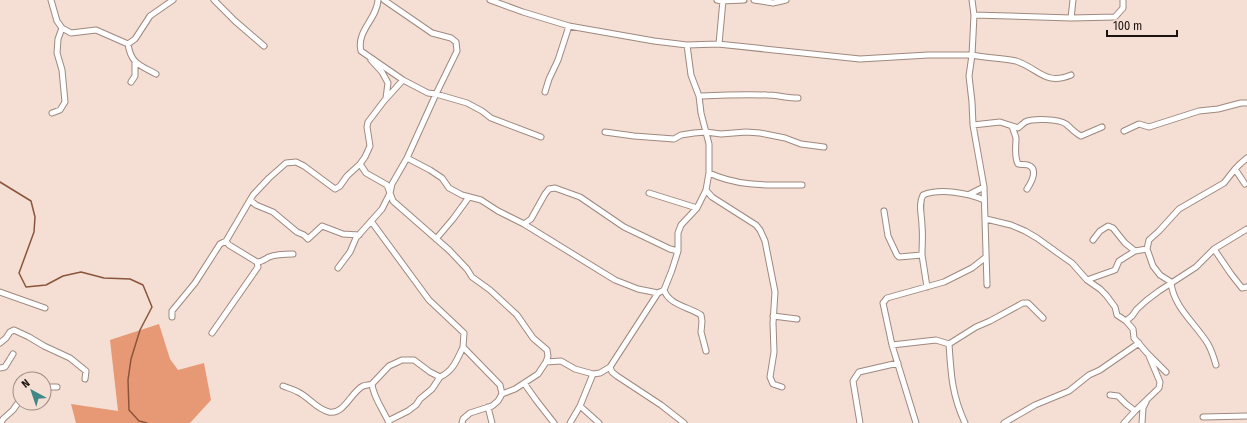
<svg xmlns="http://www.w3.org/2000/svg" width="1247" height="423" font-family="'Fira Sans Condensed',sans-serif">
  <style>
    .forest { fill: #e79976 }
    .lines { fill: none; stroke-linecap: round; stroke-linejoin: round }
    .stream { stroke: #8b553c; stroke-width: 1.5 }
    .minor-casing { stroke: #9e897f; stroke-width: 7 }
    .minor { stroke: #fff; stroke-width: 5 }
  </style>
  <rect width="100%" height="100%" fill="#f5ded3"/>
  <path class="forest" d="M159,324l11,35 8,11 26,-7 7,37 -21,23h-114l-5,-19 47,7 -8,-71z"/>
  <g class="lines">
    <path class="stream" d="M0,182l31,19 4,16 -1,15 -15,41 7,14 20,-2 17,-9 18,-4 23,6 26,1 13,6 9,22 -12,23 -9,29 -3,21 1,30 10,11 8,2"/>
    <defs>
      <path id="minor" d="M51,0l6,21 5,7 9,5 25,-3 32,14
        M214,0l21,21 29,25
        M384,0l48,33 19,5 5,4 1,9 -21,43 -8,-1 -25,-13
        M490,0l33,12 46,14 85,15 33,4 31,-1 142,15 68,-4h44l2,-40 -2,-15
        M717,0l5,1 22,-1
        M754,0l19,3 13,-3
        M974,15l97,3 44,-1 8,-9v-8
        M1071,18l2,-18
        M719,44l4,-44
        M371,60l11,12 6,11 -2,15
        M156,74c-16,-9 -25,-10 -28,-30l7,-5 15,-23 23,-16
        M131,82l4,-6v-13
        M545,92l4,-13 9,-19 11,-34
        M699,96c23,-1 45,-2 68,-1 10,0 20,3 31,3
        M52,113l8,-3 5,-8 -3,-32 -5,-17 1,-14 4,-11
        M973,125l27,-3 18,6c2,-2 5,-4 7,-6 8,-4 34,-3 41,2 5,4 9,9 15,12l21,-9
        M1012,126c1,4 3,8 4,12 0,9 -2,18 2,26 3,1 7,0 10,1 11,4 3,18 -1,24
        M1124,131l15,-7 10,3 50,-16 19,-2 23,-6h6
        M605,132l29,4 40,3 7,-4 13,-2 12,-1 15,2 25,-2 14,1 25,5 16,6 23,3
        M407,158l23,12 12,8 7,10 13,7 19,5 17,11 26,13 91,56 23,9 20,4
        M709,173c30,14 61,12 93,12
        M1245,184l-10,-15 5,-5 7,-6
        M706,190l6,7 44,28 4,5 5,11 10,51 -2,31 1,29 -4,25 3,7 9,3
        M649,193l48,15
        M970,194l14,-7
        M250,200l6,5 17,7 24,20 7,3 4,4 14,-13 21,8 16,1
        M884,211l4,25 9,19 2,2 23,-2c0,-10 1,-20 0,-29 0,-11 -4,-21 1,-31 17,-7 45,-2 61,5
        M986,219l25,6 14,6 12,7 25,18 10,7 15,17 13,9 6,6 9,12 2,8 9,6
        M371,221l58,79 35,33 -1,14 37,38 2,9 -4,7 -6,5 -22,7 -7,6 -1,4
        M524,224l7,-5 14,-25 4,-5 6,-1 25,9 44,30 46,22 8,2
        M436,239l17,-20 16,-22
        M1093,240l7,-9 8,-5 5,2 12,15 10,8 12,-2
        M1214,249l17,25 11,14 5,-1
        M922,255l5,32
        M257,262c5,0 8,-3 12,-5 8,-3 16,-3 24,-3
        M338,268l12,-16 6,-14 26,-29 8,-16 -3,-8 -21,-12 -6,-9
        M1087,280l28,-10 4,-9 16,-10
        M987,285l-3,-98 -11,-62 -1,-23 -3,-26 3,-21c14,3 31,3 44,6 22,7 29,25 55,14
        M664,290c5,15 25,17 37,25l1,6 -1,11 5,19
        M0,292l45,16
        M773,316l24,3
        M172,317v-6l23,-28 25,-39 6,-3
        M212,333l46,-66 -1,-5 -28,-17 -3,-4 27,-46 16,-17 17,-15 10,-1 8,4 31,23 5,-3 7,-10 13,-12 5,-7 5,-11 -3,-19 1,-5 16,-21 19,-21 -42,-29c-5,-20 16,-32 17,-51
        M0,343l6,-5 4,-6 4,-2 15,7 15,9 26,12 16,13 -1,8
        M892,345l44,-5 13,4
        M546,362l15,-1 14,8 18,5
        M1216,365c-2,-7 -4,-14 -8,-21 -12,-20 -35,-37 -37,-62l-11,-7 -7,-9 -6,-17 2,-9 10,-9 20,-22 45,-26 11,-14
        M610,367l2,5 5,4 44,29 23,18
        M0,368l5,-1 8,-13
        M1166,372l-19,-19 -13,-15 -1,-9 -7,-8 6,-5 5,-7 10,-9 12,-9 37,-24 18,-18 33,-20
        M524,383l12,17 18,23
        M283,386c5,2 10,3 15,6 11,5 18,17 31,20 15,3 22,-20 34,-26 2,-1 6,-1 9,-2
        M44,387h13
        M502,394l13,-5 23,-15 8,-12 2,-6 -1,-6 -14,-12 -16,-23 -27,-25 -18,-13 -5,-8 -18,-19 -56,-49 -3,-8 2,-9 15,-26 29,-64 31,9 15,8 9,7 50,19
        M1110,395l8,1 8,8 9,7 24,-23 1,-6 -11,-26
        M488,407l4,16
        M1203,417l44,-1
        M388,421l20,-10 8,-6 4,-6 12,-10 8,-12
        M1,423l2,-4 10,-9 7,-10
        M389,423c-5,-12 -16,-26 -17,-39l17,-18 13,-6h12l16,12 10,5c13,-6 17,-17 23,-30
        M570,423l10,-17
        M599,423l-19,-17 13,-32 7,-1 10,-6 48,-74 6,-3 8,-20 6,-19v-18l3,-8 16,-17 9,-18 3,-17v-29l-8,-31 -2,-17 -8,-21 -4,-30
        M860,423l-7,-42 6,-9 39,-9
        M916,423l-24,-78 -9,-42 4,-5 57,-16 28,-14 14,-11
        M965,423c-13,-28 -14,-48 -16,-79l27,-17 14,-6 33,-18h5l15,15
        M1004,423l31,-18 34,-14 20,-16 11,-5 39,-27
        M1124,423l11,-12
        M1142,423l1,-15 3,-6"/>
    </defs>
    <use href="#minor" class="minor-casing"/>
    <use href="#minor" class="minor"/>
  </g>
  <g transform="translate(32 391) rotate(320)"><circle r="19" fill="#f5ded3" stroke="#9e8d85"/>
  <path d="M0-3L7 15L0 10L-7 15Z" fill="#3f8887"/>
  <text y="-6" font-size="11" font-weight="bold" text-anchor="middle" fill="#1b130f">N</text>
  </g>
  <path d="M1107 30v6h70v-6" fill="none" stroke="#1b130f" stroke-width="2"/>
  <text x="1113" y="30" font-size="12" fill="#1b130f" stroke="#f5ded3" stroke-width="3" paint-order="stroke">100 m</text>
</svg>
